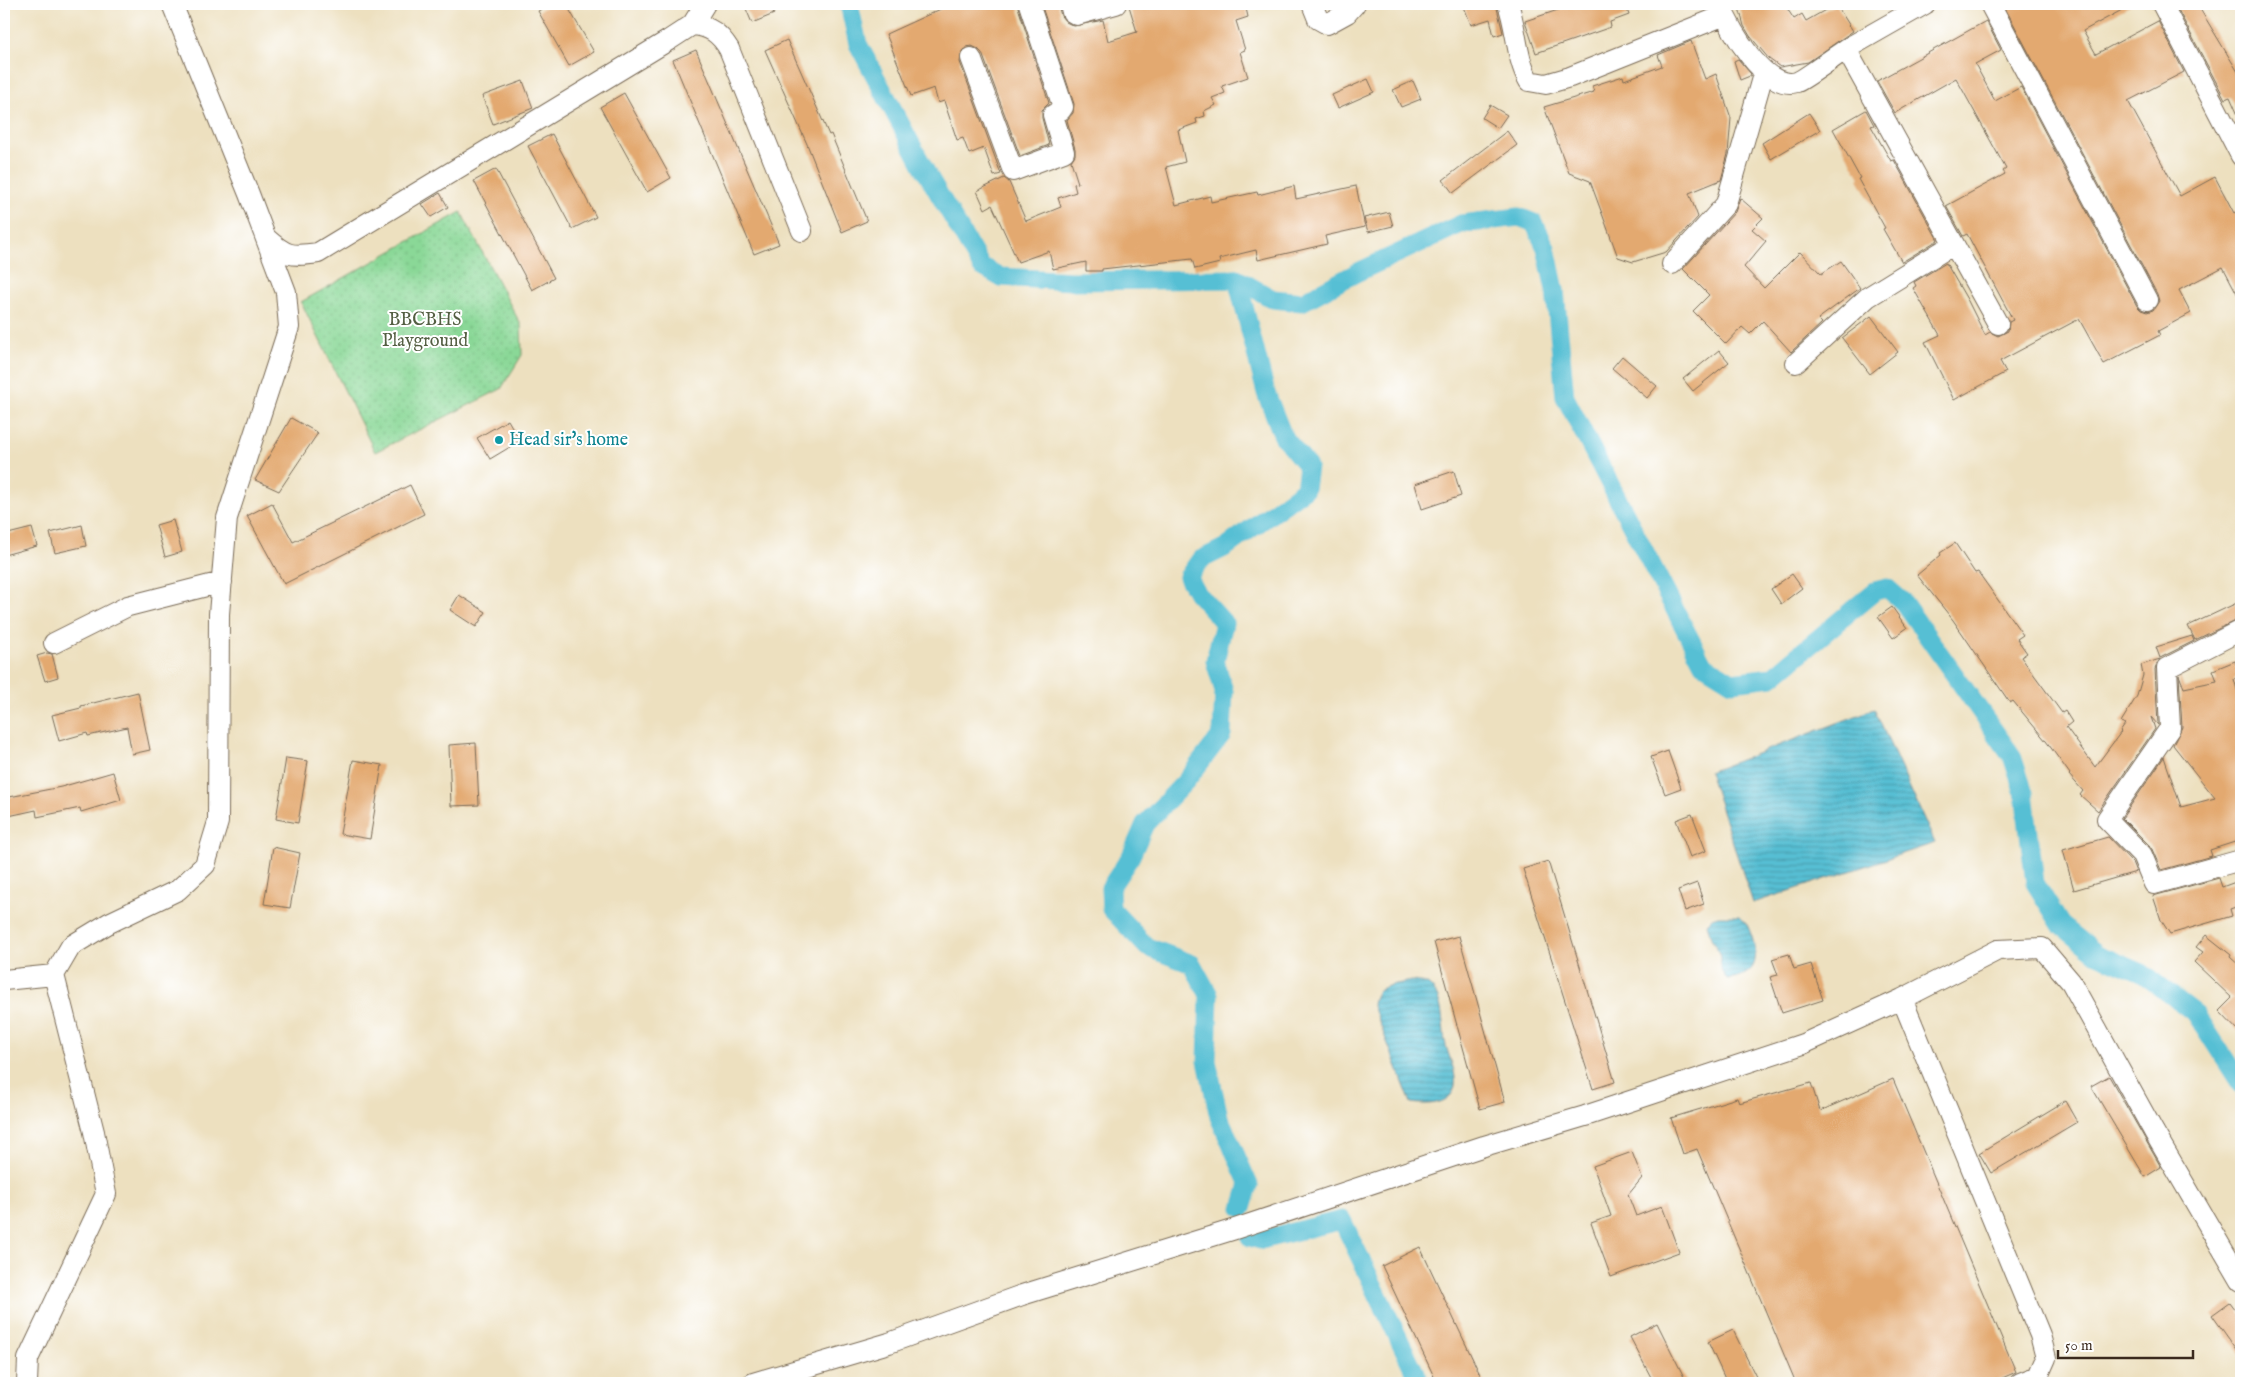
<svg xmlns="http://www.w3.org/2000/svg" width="2245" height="1387" font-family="'IM FELL English',serif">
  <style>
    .grass { fill: url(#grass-dots); stroke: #62815a }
    .water { fill: url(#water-rules); stroke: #497479 }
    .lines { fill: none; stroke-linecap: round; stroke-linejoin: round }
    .canal { stroke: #57bfd4; stroke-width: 19 }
    .building { fill: #e3a96f }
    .minor-casing { stroke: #796a56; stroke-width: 22 }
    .minor { stroke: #fff; stroke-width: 20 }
    .culture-dot { fill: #0f9aa8; stroke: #fff; stroke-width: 2 }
    .labels { text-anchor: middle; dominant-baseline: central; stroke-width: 4; stroke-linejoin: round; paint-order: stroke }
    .park-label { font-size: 18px; fill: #535e42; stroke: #fff }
    .culture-label { font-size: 18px; fill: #0d838f; stroke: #fff; text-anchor: start }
  </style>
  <defs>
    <pattern id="grass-dots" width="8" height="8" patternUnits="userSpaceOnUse" patternTransform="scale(1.25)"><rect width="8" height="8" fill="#8ad897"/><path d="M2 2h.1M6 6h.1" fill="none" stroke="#78ba82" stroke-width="1.8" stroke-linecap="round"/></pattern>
    <pattern id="water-rules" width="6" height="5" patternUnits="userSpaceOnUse" patternTransform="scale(1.25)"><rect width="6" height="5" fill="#57bfd4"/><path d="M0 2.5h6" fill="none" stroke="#499bab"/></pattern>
  </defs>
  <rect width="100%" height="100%" fill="#fff"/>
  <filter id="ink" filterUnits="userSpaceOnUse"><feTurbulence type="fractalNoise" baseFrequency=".02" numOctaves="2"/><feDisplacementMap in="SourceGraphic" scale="10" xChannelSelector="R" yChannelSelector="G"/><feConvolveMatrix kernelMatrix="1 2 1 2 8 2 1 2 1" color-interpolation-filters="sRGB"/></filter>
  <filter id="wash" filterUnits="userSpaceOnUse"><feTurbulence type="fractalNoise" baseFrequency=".0096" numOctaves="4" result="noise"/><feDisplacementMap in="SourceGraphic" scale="20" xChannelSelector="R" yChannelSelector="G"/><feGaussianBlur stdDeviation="1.12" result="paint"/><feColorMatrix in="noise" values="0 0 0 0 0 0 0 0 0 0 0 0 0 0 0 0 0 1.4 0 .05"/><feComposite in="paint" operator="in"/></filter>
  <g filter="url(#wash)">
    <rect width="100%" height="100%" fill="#ede0bf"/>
    <path class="grass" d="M461,212l60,113 1,30 -21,34 -126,63 -74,-150z"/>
    <path class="water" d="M1874,709l61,134 -182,60 -44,-131z
      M1718,916h22c7,6 9,13 12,21 8,25 3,39 -25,42l-7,-11c2,-17 1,-12 -7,-26 -3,-5 -4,-13 -6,-19l5,-5z
      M1412,981c6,1 14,1 18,5 14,13 12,38 15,55 2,12 9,24 10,37 3,26 -24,28 -44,25l-38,-97c0,-22 22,-21 39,-25z"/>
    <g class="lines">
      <path class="canal" d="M849,4l9,40 68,128 55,94 19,11 72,4 165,-2 29,114 17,43 25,31 -3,22 -79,58 -26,13 -12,17 9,16 27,30 -9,38 9,30 -2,43 -36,47 -41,43 -14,32 -21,32 1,21 36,38 45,17 17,31 -2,66 12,56 30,68 -7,23
        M1237,279l36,20 29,3 54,-29 105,-49 58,-7 15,6 12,25 9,42 10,107 138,267 29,18 40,-5 103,-86 12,-3 16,14 109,154 12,37 11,90 26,42 36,29 45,19 54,41 45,70
        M1250,1237l10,3 82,-20 78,163"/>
    </g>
    <g id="blocks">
      <path class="building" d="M551,4h15l28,48 -25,14 -31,-55z
        M744,4h25l5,10 -22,9z
        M944,4h73l32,99 -7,7v8l7,27 -29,11 -38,-103 -4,-4 -6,-3 -6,1 -4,4 -2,11 41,112 -7,2 -10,-28 -15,6 -6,-16 -6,2 -13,-39 -6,2 -4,-15 -23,8 -25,-62 59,-27z
        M1041,4h17l3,12 5,6 8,4 29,-6 5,21 29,-9 -8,-26 9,-2h107l3,13 -12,4 9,29 -5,2 8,25 -26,9 3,7 -13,5 4,7 -12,6 1,5 -9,3 1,4 -19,7 7,32 -19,5 10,38 34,-9 1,6 46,-10 1,3 36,-9 2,13 60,-13 9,41 -40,9 2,8 -69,16 -2,-10 -37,9 1,4 -25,6 -3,-10 -90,10v2h-16v-9l-33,7 -4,-18 -31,11 -26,-57 -7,4 -8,-18 27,-13 5,4 17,39 35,-14 -3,-9 18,-6 -2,-8 4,-1 -7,-22 4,-6v-6l-8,-29 6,-7 1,-9z
        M1463,4h33l7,29 -9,3 -4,-17 -19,6z
        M1576,4h49l4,11 -19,7 1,5 -75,26 -11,-32z
        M1738,4h46l10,15 8,-5 4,7 30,-17 17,27 -45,31 -28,5 -11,-8 -19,-23 -6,-10z
        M2003,4h130l-50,27 13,23 62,-33 26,51 -56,29 52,95 35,-19 19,36 7,-4v92l-18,-34 -44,23 12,23 -33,18 2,4 -56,29 -25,-45 -79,42 6,11 -52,28 -29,-58 15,-7 -27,-47 3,-2 -2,-4 32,-19 22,38 17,34 5,-3 8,4 10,-5 1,-9 4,-2 -46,-86 -4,2 -17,-30 59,-32 -2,-3 3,-2 -50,-91 -61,35 -18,-32 109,-60 15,29 -26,14 20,37 26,-14 116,219 4,4 6,2 6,-2 6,-9 -2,-7z
        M2175,4h22l44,73v45l-11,-25 -5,2z
        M787,40l42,95 2,-1 36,87 -25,11 -35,-88 -42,-94z
        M1691,41l14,38 11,-5 15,44 -3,36 -7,26 -32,13 9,24 -32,35 -33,10 -15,-5 -28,-76 -21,-8 -25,-66 50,-15 -2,-6 31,-10 1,4 38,-14 -4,-11z
        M696,50l83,194 -25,10 -81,-194z
        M1738,59l13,15 -1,2 -10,4 -6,-19z
        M1368,79l6,13 -36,16 -6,-13z
        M523,81l10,27 -40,16 -11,-28z
        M1413,81l8,18 -20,8 -8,-17z
        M624,93l47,85 -24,14 -47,-85z
        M1490,105l17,10 -9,13 -16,-10z
        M1866,110l8,15 -3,1 20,35 3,-1 44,80 -36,22 -19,-33 2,-1 -27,-49 2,-1 -27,-49z
        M1809,113l11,17 -49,29 -9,-16z
        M1507,131l10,14 -64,48 -10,-13z
        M552,134l44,83 -24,12 -44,-83z
        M496,169l58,109 -22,12 -58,-109z
        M440,193l8,14 -17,10 -9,-13z
        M1740,198l23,20 -11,11 14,12 -22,26 20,21 36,-36 21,22 20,-13 19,27 -42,31 4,4 -31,29 -28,-31 -13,13 -8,-7 -16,17 -33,-33 16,-16 -26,-26 52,-57z
        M1389,212l4,14 -25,6 -4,-14z
        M1871,316l27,36 -28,22 -28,-36z
        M1719,350l10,12 -36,29 -10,-12z
        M1622,356l35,30 -10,12 -35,-30z
        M291,418l27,15 -39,58 -24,-11z
        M508,420l12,21 -30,18 -13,-21z
        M1454,471l7,25 -39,13 -7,-25z
        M410,485l14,29 -140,70 -37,-68 25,-13 21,39z
        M173,520l9,32 -17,5 -9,-32z
        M82,525l4,21 -31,7 -5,-20z
        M32,528l5,18 -33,9v-20z
        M1955,543l20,30 3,-1 45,63 -6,4 10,14 -6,4 41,56 3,-2 7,11 -6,5 29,40 26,-35 -1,-1 5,-7 -4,-2 16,-26 6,-21 -2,-10 19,-6 -5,10 3,56 -7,-8 4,12 -57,82 -18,-16 3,-4 -14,-16 1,-1 -24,-33 -33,-40 -3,2 -57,-83 -36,-45 24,-20 -1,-2z
        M1792,574l10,14 -21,16 -10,-15z
        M459,595l27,17 -10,15 -26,-17z
        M2241,601v17l-46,22 -7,-14z
        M1892,607l15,21 -14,10 -15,-21z
        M2192,636l2,5 -34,17 -4,-11z
        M47,653l5,1 6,23 -13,4 -8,-25z
        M2235,661l6,16 -7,2 7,25v136l-31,10 2,6 -51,14 -10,-23 -29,-29 42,-61 17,50 34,-9 -42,-53 9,-18 -3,-52 5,13 33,-7 -4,-11z
        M138,692l12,58 -18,4 -5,-27 -39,9 -1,-3 -28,8 -7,-26 29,-7v-2z
        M476,743l3,62 -28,1 -2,-61z
        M1668,751l13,37 -16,6 -14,-37z
        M286,758l22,3 -10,62 -22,-4z
        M353,760l29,5 -12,74 -30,-5z
        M113,772l8,28 -40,12 -1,-4 -43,9 -1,-7 -32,7v-19l57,-11z
        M1692,814l14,37 -16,6 -14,-37z
        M2108,837l24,25 4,10 -62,18 -11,-40z
        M273,847l27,6 -10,55 -26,-4z
        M1548,861l67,221 -22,7 -70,-220z
        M2219,878l3,9 19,-7v25l-11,4 2,7 -62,18 -9,-14 -8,-24z
        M1697,883l7,21 -19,7 -7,-21z
        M2206,935l25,20 -1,2 11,10v67l-22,-23 13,-13 -38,-36 9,-10 -7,-5z
        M1459,936l46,166 -25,7 -46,-167z
        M1789,954l5,15 17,-5 12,36 -41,13 -12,-36 8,-2 -6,-16z
        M2109,1076l52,91 -16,10 -54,-91z
        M1893,1079l123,293 -25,11h-195l-99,-234 -14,5 -12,-36 66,-20 2,5 72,-20 9,28z
        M2065,1101l12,21 -86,51 -12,-20z
        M1632,1152l10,26 -14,17 8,21 26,-10 17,46 -68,25 -20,-54 20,-7 -18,-50z
        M1420,1247l64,136h-47l-55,-117z
        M2230,1302l11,15v39l-29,-41z
        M1657,1323l30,60h-33l-24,-46z
        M1733,1330l26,53h-32l-19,-41z"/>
    </g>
  </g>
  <g filter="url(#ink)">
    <use href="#blocks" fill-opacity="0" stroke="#796a56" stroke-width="1"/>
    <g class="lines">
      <defs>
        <path id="minor" d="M1070,4l2,8 5,3 39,-11
          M1312,4l6,15 9,5 20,-11 8,-9
          M1508,4c9,25 8,54 21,77l17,3 24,-7 155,-62
          M1720,4c10,25 44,87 77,78 8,-3 40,-27 49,-33l152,275
          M1990,4l157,296
          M2162,4l79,152
          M692,25c18,1 28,9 37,24l73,182
          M1846,49l79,-45
          M971,58l42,113 51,-19 -11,-37 8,-5 2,-3 -34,-103
          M266,238c20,18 25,19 52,15l351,-213 23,-15 13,-21
          M1672,264l54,-60 38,-133
          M1796,363l72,-66 86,-53
          M2241,630l-74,38 3,60 -63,91 35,36 12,29 87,-24
          M54,643l74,-37 94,-24
          M4,980l50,-5
          M1902,999l138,336 6,23 -8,18 -18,7
          M27,1383l1,-24 78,-165 -12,-62 -40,-157 17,-29 38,-23 69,-33 27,-25 13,-43 1,-208 8,-96 62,-191 -3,-35 -37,-98 -77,-190
          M753,1383l136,-40 133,-48 210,-65 252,-84 101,-30 218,-72 99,-45 96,-49 44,-2 29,34 83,150 87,149"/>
      </defs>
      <use href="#minor" class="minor-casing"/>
      <use href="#minor" class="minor"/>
    </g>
  </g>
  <circle class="culture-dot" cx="499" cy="440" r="5"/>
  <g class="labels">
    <g class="park-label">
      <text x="425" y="320">BBCBHS<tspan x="425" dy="21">Playground</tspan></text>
    </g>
    <g class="culture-label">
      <text x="509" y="440">Head sir's home</text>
    </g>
  </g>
  <rect width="2245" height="1387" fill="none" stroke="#fff" stroke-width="20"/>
  <path d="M2058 1350v8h135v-8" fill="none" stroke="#3b2a1e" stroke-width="2.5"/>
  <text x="2065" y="1350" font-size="15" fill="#3b2a1e" stroke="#ffffff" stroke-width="4" paint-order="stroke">50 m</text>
</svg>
